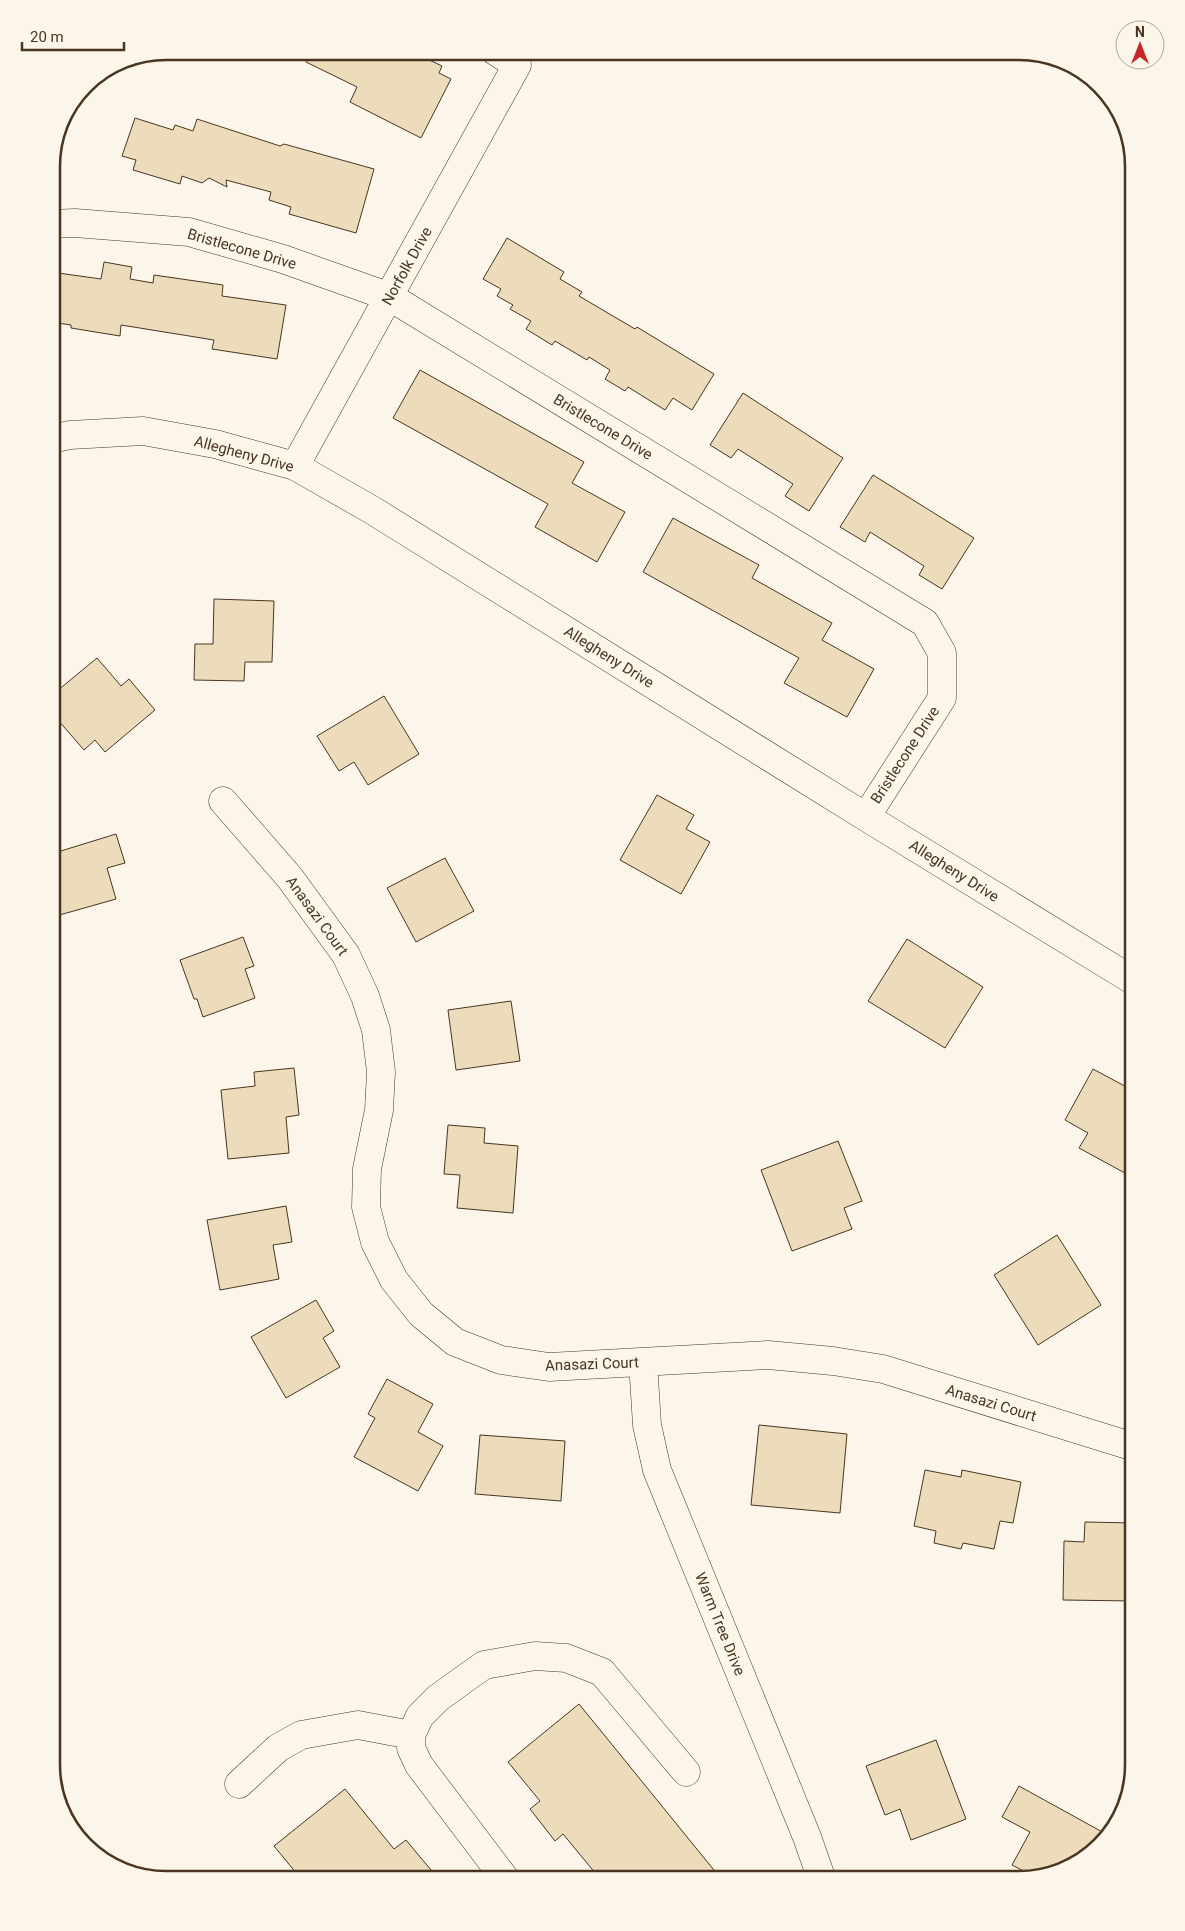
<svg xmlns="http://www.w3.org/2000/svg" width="1185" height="1931" font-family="Roboto,sans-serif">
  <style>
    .building { fill: #ecdcbc; stroke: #4a3520 }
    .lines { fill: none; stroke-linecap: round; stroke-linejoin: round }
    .minor-casing { stroke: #4a3520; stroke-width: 29 }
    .minor { stroke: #fbf6e9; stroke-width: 28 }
    .labels { text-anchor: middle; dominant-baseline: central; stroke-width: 4; stroke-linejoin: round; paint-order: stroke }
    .street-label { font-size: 15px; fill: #4a3520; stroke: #fbf6e9 }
    .rim { fill: none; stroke: #4a3520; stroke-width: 2.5 }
  </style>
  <rect width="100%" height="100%" fill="#fbf6e9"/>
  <path class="building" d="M312,51h114l-3,6 19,9 -3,7 12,6 -30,59 -71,-36 7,-15 -51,-25z
    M135,118l38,12 2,-5 18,6 4,-12 83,27 4,-2 90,25 -18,64 -67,-19 2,-7 -22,-7 2,-8 -45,-12 1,7 -18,-9 -7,5 -20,-7 -2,8 -47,-14 3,-10 -14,-4z
    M507,238l57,34 -4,7 22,13 -3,4 56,33 2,-2 77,47 -22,36 -19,-12 -8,12 -37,-23 -3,4 -20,-12 5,-9 -21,-13 -2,3 -32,-19 -3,4 -26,-16 5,-8 -21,-12 3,-4 -16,-9 4,-7 -18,-10z
    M104,262l28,5 -2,12 23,4 1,-8 69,10 -1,11 64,9 -9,54 -65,-10 2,-9 -93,-15 -1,11 -49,-8v-3l-20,-3v-50l50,7z
    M420,370l164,92 -12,21 53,29 -28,50 -62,-35 13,-23 -155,-86z
    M743,393l100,65 -34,53 -24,-15 8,-12 -55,-35 -7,9 -21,-13z
    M873,475l101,63 -32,51 -23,-14 5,-9 -54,-34 -5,10 -25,-15z
    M673,518l86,47 -7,13 80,45 -10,17 52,29 -27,48 -63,-34 15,-25 -156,-86z
    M214,599l60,2 -2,61h-27l-1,19 -50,-1 1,-36h18z
    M97,658l24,28 8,-7 26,31 -50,42 -10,-12 -11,10 -33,-38v-16z
    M384,696l35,58 -51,31 -14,-23 -15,9 -22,-35z
    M657,795l37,20 -8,14 24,13 -29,52 -61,-34z
    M116,834l9,29 -18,5 9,31 -60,17 -5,-16v-46z
    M1134,841v18l-8,-5z
    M445,858l29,53 -58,31 -29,-54z
    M243,937l11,29 -9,3 10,29 -52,19 -6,-18h-3l-14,-39z
    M907,939l76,48 -38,61 -77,-47z
    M511,1001l9,60 -64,9 -8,-60z
    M294,1068l5,47 -13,2 3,36 -61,6 -7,-69 34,-4 -1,-14z
    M1093,1069l41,22v87l-55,-30 9,-15 -23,-13z
    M448,1125l37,3 -1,15 34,3 -5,67 -56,-5 3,-33 -16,-1z
    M838,1141l24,60 -18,7 8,21 -60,22 -31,-81z
    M286,1206l6,36 -19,3 6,34 -59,11 -13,-70z
    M1057,1235l44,70 -63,40 -44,-70z
    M316,1300l18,31 -11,7 17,29 -54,31 -35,-61z
    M387,1379l46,25 -15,28 25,14 -25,45 -64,-34 21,-39 -7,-4z
    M759,1425l88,9 -7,79 -89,-8z
    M480,1435l85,6 -4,60 -86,-7z
    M925,1470l36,7 1,-7 59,12 -8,41 -13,-2 -6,28 -31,-6 -2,6 -27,-6 2,-12 -22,-5z
    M1085,1522l49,1v78l-71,-1 1,-59 20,1z
    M579,1704l143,176h-121l-38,-46 -8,7 -25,-32 10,-8 -32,-39z
    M936,1740l30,79 -55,21 -11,-31 -15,6 -19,-49z
    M1019,1786l87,48 -36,34 -37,8 -21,-11 18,-33 -28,-15z
    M345,1789l49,60 12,-9 30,36 -4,4h-130l-28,-34z"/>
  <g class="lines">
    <defs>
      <path id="minor" d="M51,224l24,-1 114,9 94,27 107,38 535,326 17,30v45l-76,119
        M51,439l19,-4 73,-4 72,13 80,22 77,44 494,307 268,164
        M295,466l222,-401 -22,-14
        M223,801l67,77 56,77 19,41 11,34 5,42 -2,38 -12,59 -1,38 9,35 19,38 27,34 34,28 46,18 48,7 219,-12 65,6 50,8 251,78
        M643,1362l4,63 10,45 150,367 15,43
        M239,1784l39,-36 23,-13 57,-10 53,10
        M506,1880l-87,-115 -8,-17v-13l9,-19 18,-18 46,-33 51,-9 31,2 36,14 84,100"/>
    </defs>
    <use href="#minor" class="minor-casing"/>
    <use href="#minor" class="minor"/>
  </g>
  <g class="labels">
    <g class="street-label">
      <text transform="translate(242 249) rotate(16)">Bristlecone Drive</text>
      <text transform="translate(407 266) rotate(-61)">Norfolk Drive</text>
      <text transform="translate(603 427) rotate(31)">Bristlecone Drive</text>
      <text transform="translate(244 454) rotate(15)">Allegheny Drive</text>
      <text transform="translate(609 657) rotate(32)">Allegheny Drive</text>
      <text transform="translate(905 755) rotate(-57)">Bristlecone Drive</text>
      <text transform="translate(954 871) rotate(32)">Allegheny Drive</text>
      <text transform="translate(317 916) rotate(54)">Anasazi Court</text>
      <text transform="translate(592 1364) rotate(-2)">Anasazi Court</text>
      <text transform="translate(991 1403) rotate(17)">Anasazi Court</text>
      <text transform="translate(720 1624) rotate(68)">Warm Tree Drive</text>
    </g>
  </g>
  <path d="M0 0H1185V1931H0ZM166 60H1019A106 106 0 0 1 1125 166V1765A106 106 0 0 1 1019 1871H166A106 106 0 0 1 60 1765V166A106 106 0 0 1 166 60Z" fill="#fbf6e9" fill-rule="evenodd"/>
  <path class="rim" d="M166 60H1019A106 106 0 0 1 1125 166V1765A106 106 0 0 1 1019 1871H166A106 106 0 0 1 60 1765V166A106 106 0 0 1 166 60Z"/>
  <g transform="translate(1140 45)"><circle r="24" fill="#fbf6e9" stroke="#b4a999"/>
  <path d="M0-4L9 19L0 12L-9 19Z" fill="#c62828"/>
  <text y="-8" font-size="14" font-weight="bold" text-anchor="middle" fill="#4a3520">N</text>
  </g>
  <path d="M22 42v8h102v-8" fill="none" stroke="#4a3520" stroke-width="2.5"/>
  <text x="30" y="42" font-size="15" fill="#4a3520" stroke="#fbf6e9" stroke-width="4" paint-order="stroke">20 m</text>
</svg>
